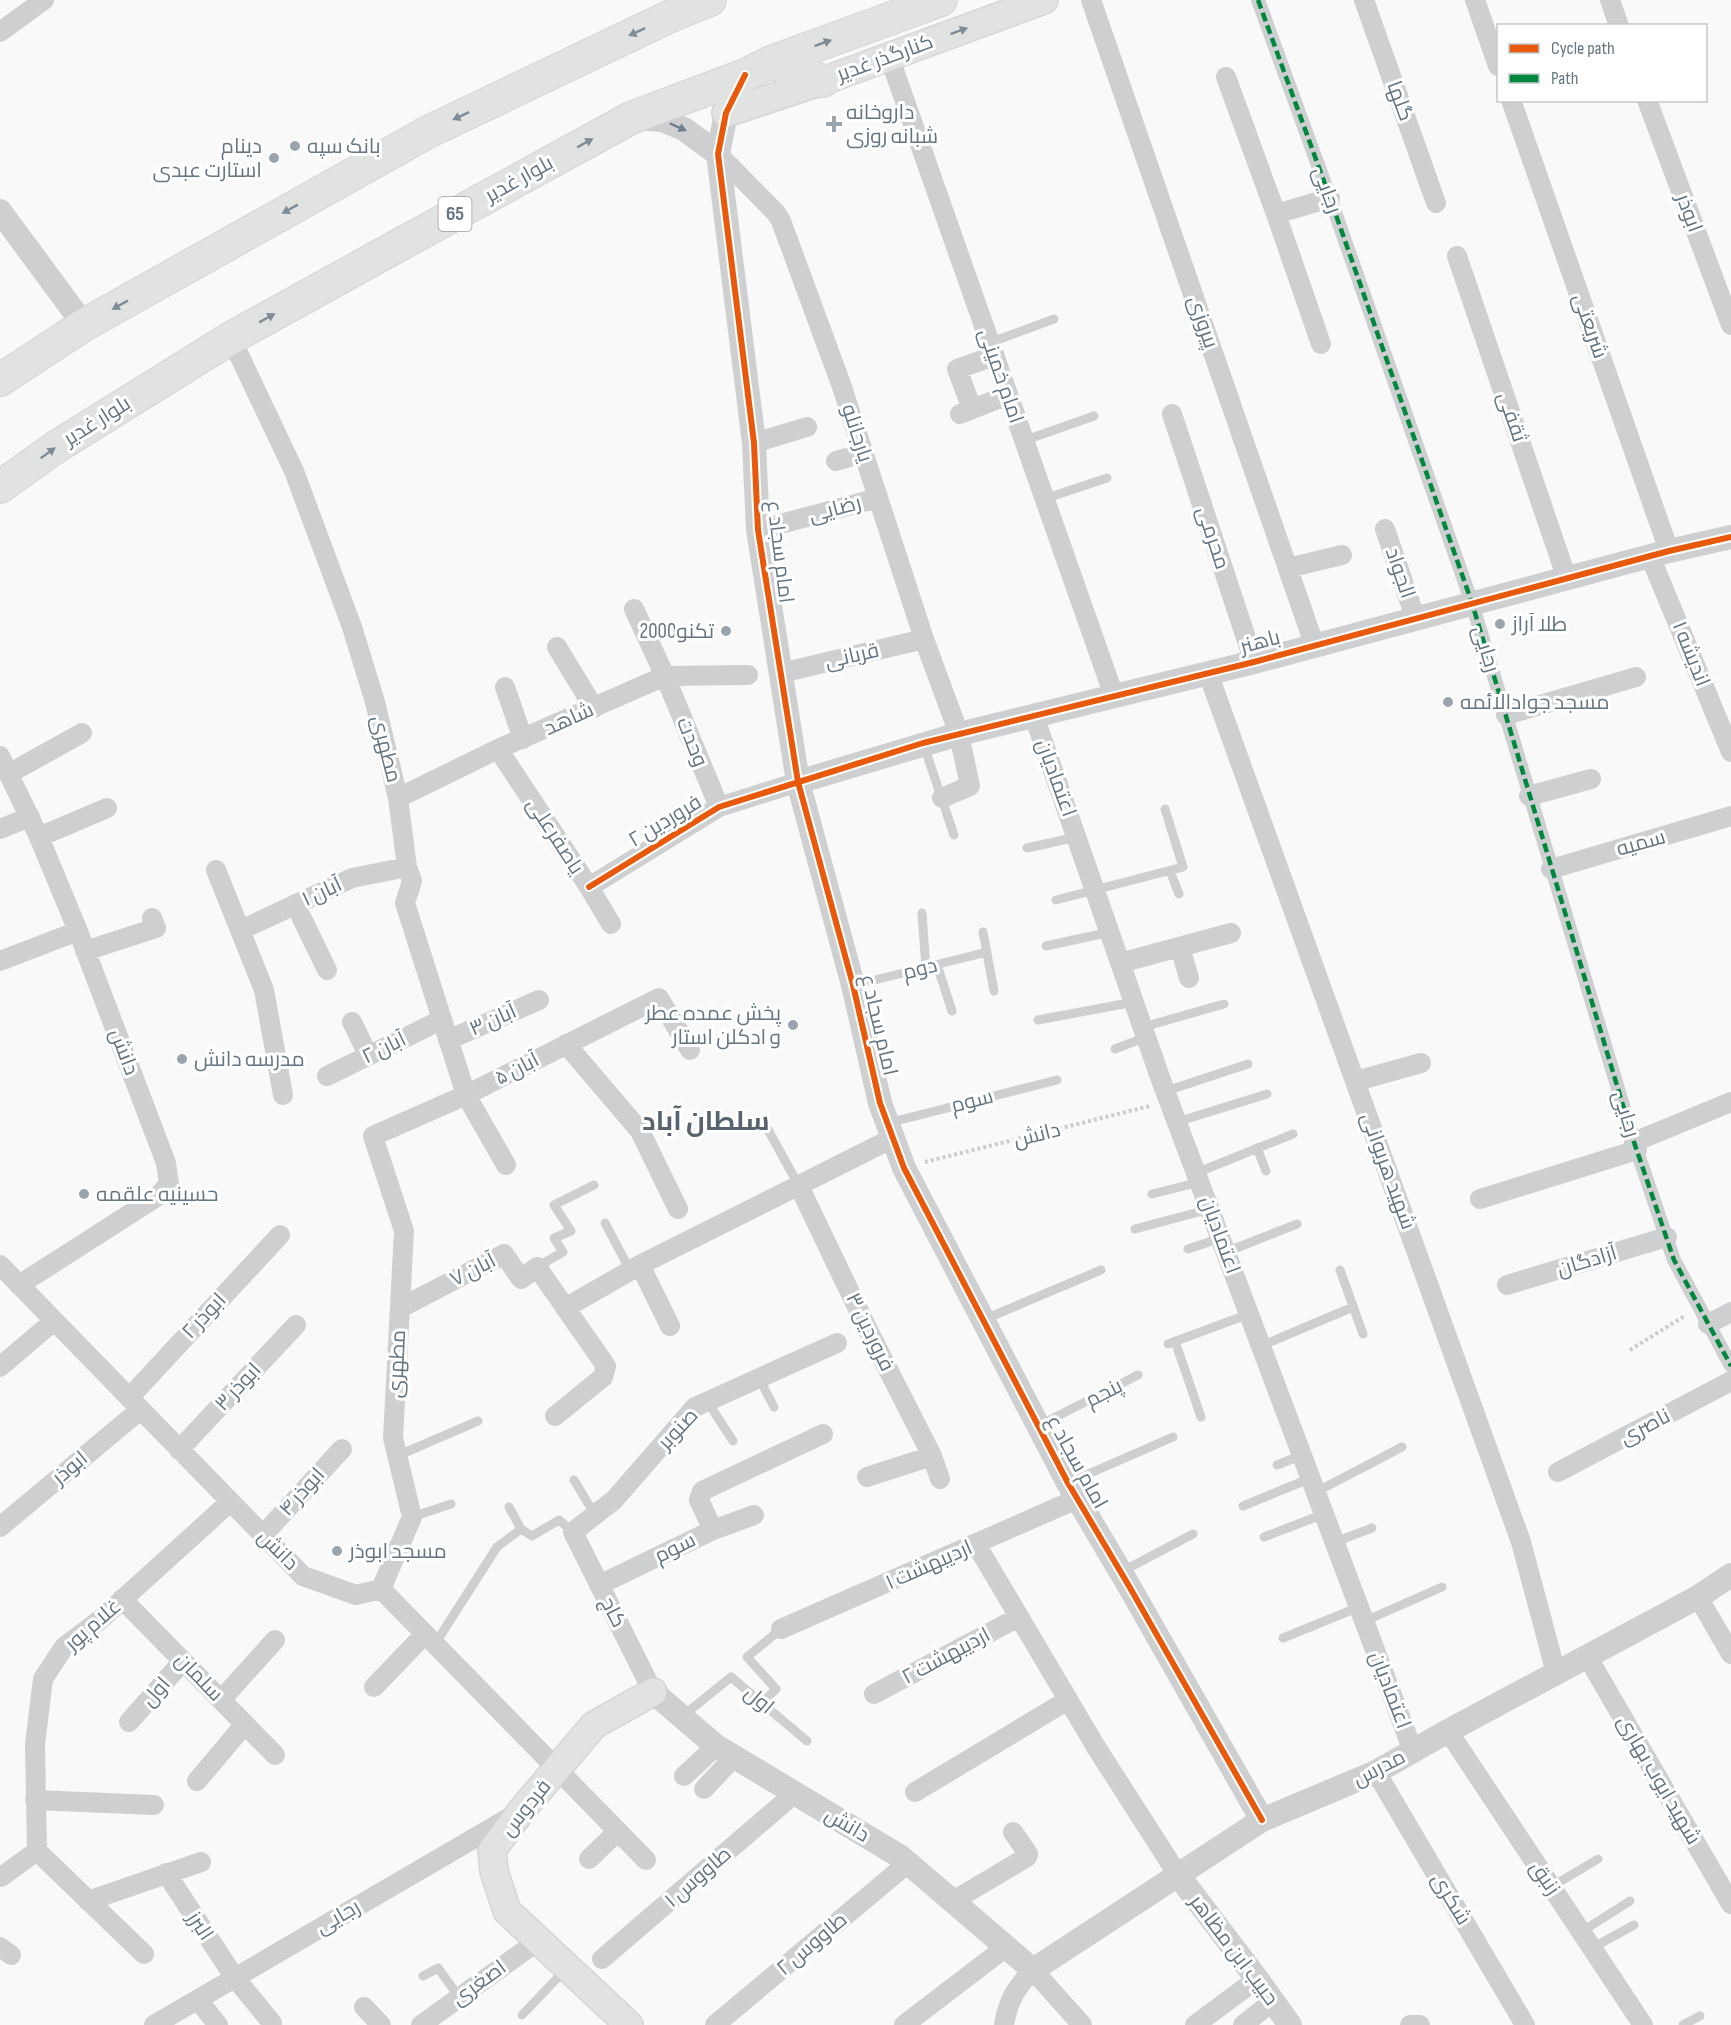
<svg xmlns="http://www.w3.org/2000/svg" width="1731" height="2025" font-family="'Sofia Sans Condensed',Cairo,sans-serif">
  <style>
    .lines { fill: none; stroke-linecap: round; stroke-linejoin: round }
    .secondary-casing { stroke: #d5d6d7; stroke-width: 30 }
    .trunk-casing { stroke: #d5d6d6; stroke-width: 34 }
    .path { stroke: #cbcccd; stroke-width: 4; stroke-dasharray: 3 3; stroke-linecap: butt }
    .service { stroke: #cecfd0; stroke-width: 9 }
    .pedestrian { stroke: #cecfd0; stroke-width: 14 }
    .minor { stroke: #cecfd0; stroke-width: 20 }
    .tertiary { stroke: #cecfd0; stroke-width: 24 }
    .secondary { stroke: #e1e2e2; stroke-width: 27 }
    .trunk { stroke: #e1e2e2; stroke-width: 32 }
    .quiet { stroke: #00873e; stroke-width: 4.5; stroke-dasharray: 9 4.5; stroke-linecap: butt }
    .cycleway-casing { stroke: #fff; stroke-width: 10 }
    .cycleway { stroke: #e8590c; stroke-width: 6 }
    .oneway { fill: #7e8c96 }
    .oneway2 { fill: #707f8b }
    .poi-dot { fill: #99a4ac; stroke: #fff; stroke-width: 2 }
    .labels { text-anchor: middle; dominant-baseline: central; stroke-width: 6; stroke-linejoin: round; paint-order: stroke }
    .shield { fill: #fff; stroke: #939fa8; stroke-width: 1.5 }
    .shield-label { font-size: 20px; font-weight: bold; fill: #657683 }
    .street-label { font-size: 21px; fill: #657683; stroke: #fff }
    .poi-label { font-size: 21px; fill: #657683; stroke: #fff; text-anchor: start }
    .district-label { font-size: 27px; font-weight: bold; fill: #57646e; stroke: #fff }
  </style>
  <rect width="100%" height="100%" fill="#f9f9f9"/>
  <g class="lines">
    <defs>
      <path id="secondary" d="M726,113l97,-32 221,-81
        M629,2025l-122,-114 -13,-40 -2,-21 30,-40 72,-85 59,-33"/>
      <path id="trunk" d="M771,62l52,19
        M0,380l84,-55 344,-193 247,-118 35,-14
        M0,487l56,-40 175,-109 170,-94 230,-126 114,-43 26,-13 170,-62"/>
    </defs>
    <use href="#secondary" class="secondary-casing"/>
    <use href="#trunk" class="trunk-casing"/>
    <path class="path" d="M925,1162l225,-56
      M1630,1350l56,-35"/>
    <path class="service" d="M989,343l65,-24
      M1023,441l71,-25
      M1044,499l63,-21
      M924,746l30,89
      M1027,848l50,-11
      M1170,871l9,23
      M1056,900l127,-33 -18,-58
      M922,913l4,55
      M983,932l11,59
      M1046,946l64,-14
      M937,965l15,46
      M855,985l132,-33
      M1038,1020l96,-18
      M1143,1027l81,-23
      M1115,1049l31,-12
      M1166,1091l82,-27
      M1177,1122l90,-28
      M888,1123l169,-43
      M766,1126l33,60
      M1257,1148l9,23
      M1196,1173l97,-39
      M1152,1194l48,-12
      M605,1223l25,47
      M1135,1229l75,-20
      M1188,1249l33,-11
      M1226,1252l71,-28
      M537,1267l26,-15 -9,-14 17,-7 -17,-26 40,-20
      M1340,1270l23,64
      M985,1319l116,-49
      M1175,1341l26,76
      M1168,1344l81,-30
      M1261,1346l92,-39
      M759,1378l15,29
      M707,1401l26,40
      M1040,1425l98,-50
      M397,1456l81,-35
      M1277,1465l25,-10
      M574,1480l21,35
      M1070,1482l103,-45
      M1316,1492l86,-45
      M1243,1506l68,-28
      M509,1507l12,22 11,7 27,-16 14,12
      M412,1517l39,-13
      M1264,1537l60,-23
      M1335,1542l37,-14
      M1121,1572l72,-38
      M1365,1621l77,-34
      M1283,1638l76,-31
      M435,1644l62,-97 24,-18
      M762,1703l14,-14 -29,-32 34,-28
      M684,1715l47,-38 76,64
      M1551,1887l47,-28
      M1581,1932l49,-31
      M1592,1948l42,-23
      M423,1976l15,-8 21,29
      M522,2015l44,-46
      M1683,2025l17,-9"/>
    <path class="pedestrian" d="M1258,0l72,198 142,405 162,539 40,118 57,106"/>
    <path class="minor" d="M1091,0l223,644
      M1364,0l72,203
      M1475,0l23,66
      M1610,0l9,26
      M0,32l44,-32
      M889,56l225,640
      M1226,77l50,137 45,130
      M1511,100l158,451
      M1647,100l84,225
      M718,154l58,59 5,8 60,163 83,255 35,95 11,52 -28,12
      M1276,214l54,-16
      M1457,256l110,323
      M231,338l63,133 58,156 23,75 23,96 9,69 5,14 -7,22 61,192 40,70
      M972,409l-15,-40 37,-13
      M960,414l48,-19
      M1172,414l82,248
      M754,443l53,-16
      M836,461l28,-8
      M1385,529l30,88
      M758,530l120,-32
      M1650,556l81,196
      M1288,568l54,-13
      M634,609l31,67 54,131
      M557,647l37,61
      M781,673l143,-34
      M1208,673l313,869 35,131
      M505,687l18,52
      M1506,715l130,-38
      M1034,716l127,364 252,671
      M498,749l91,138 22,37
      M0,756l39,81 39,94 88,232 3,21 -11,12 -139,89
      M10,773l72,-40
      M1529,796l62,-17
      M398,798l100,-49 167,-73 83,-1
      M0,829l30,-12
      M39,837l68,-29
      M1551,869l180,-53
      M216,870l48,120 19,105
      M589,887l130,-80 79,-25
      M295,904l32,66
      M241,930l111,-52 55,-11
      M1180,947l9,31
      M85,951l71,-23 -4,-10
      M0,961l78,-30
      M1120,963l111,-30
      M352,1022l16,33
      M448,1040l91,-40
      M566,1044l74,87 38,78
      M327,1076l114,-56
      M1360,1080l61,-17
      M1634,1142l97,-40
      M799,1186l69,144 64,126 8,23
      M1480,1199l157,-49
      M0,1265l303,311 53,19 25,-6 265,271
      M640,1265l30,61
      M1507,1285l160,-48
      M400,1308l104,-54 17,25 16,-12 69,99 -3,11 -48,39
      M565,1308l75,-43 253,-127
      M1708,1324l23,-12
      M0,1367l54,-46
      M129,1398l151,-163
      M179,1450l117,-125
      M1558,1472l173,-91
      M867,1477l65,-21
      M0,1527l140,-117
      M713,1530l-14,-30 3,-9 121,-57
      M263,1535l79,-86
      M976,1544l120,203 82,128
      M599,1585l114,-55 41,-15
      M381,1589l31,-72 -19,-79 11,-207 -31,-95 93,-41 193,-97 31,52
      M1698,1597l33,57
      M122,1599l153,156
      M781,1629l296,-130
      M1587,1656l144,248
      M374,1687l51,-53
      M653,1692l-80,-160 41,-32 81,-93 142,-64
      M874,1694l145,-77
      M221,1700l54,-60
      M129,1722l54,-61
      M1448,1731l195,294
      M1376,1772l149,253
      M684,1776l32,-30
      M197,1781l48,-57
      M704,1789l30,-32
      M915,1792l153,-92
      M35,1800l119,5
      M37,1851l-2,-107 8,-65 21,-32 37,-28 129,-117
      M37,1851l107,103
      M589,1859l29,-28
      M166,1873l69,105 37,45
      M1,1877l36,-26
      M88,1901l113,-39
      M953,1901l74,-44 1,-3 -15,-22
      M0,1947l11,8
      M602,1959l192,-165
      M198,2000l20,25
      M364,2007l17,18
      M154,2025l360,-210
      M421,2025l117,-84
      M715,2025l193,-162
      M904,2025l102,-78
      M1004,2025c4,-25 12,-37 29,-55l49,55
      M1195,2025l62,-46
      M1243,2025l30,-24
      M1410,2025h10"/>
    <path class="tertiary" d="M734,95l-8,18 -8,41 36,289 4,87 40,252 55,203 27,118 24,65 164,315 61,103 133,234
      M634,118l28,2 22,9 34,25
      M0,211l84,114
      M798,782l161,-48 295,-72 415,-111 62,-14
      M653,1692l63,54 185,111 132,113 229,-150 114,-48 72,-41 250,-134 33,-22
      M1178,1875l79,104 33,46"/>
    <use href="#secondary" class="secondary"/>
    <use href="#trunk" class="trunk"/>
    <path class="quiet" d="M1258,0l72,198 142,405 162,539 40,118 57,106"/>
    <defs>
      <path id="cycleway" d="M745,75l-19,38 -8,41 36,289 4,87 40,252 55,203 27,118 24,65 164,315 61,103 133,234
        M589,887l130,-80 204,-64 331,-81 415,-111 62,-14"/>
    </defs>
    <use href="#cycleway" class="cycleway-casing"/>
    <use href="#cycleway" class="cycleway"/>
  </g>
  <defs><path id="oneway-solid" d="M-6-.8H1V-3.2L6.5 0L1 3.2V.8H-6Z" transform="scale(1.5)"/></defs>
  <g class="oneway">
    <use href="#oneway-solid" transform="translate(959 31) rotate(-20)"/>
    <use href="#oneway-solid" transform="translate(637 32) rotate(155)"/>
    <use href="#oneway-solid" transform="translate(823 43) rotate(-20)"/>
    <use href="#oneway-solid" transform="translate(461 116) rotate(155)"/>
    <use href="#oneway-solid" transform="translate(585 143) rotate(-29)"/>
    <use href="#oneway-solid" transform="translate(290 209) rotate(151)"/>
    <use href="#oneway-solid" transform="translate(120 305) rotate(151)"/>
    <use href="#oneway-solid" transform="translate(267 318) rotate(-29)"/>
    <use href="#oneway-solid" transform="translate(48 453) rotate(-36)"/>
  </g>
  <use class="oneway2" href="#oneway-solid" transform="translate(678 127) rotate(24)"/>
  <g class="poi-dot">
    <path d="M831 115h6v6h6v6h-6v6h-6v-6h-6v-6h6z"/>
    <circle cx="295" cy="146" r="6"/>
    <circle cx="274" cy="158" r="6"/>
    <circle cx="1500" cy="624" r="6"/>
    <circle cx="726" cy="631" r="6"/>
    <circle cx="1448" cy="702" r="6"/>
    <circle cx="793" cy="1025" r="6"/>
    <circle cx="182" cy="1059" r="6"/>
    <circle cx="84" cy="1194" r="6"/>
    <circle cx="337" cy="1551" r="6"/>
  </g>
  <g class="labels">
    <rect class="shield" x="438.5" y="197" width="33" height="34" rx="4.5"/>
    <g class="shield-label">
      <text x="455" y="214">65</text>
    </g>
    <g class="street-label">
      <text transform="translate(885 58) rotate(-20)">کنارگذر غدیر</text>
      <text transform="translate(1400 101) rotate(70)">گلها</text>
      <text transform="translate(519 179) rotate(-29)">بلوار غدیر</text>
      <text transform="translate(1327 190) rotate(70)">رجایی</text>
      <text transform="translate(1689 213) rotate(70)">ابوذر</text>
      <text transform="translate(1203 322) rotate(71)">پیروزی</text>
      <text transform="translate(1590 326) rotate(71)">شریعتی</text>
      <text transform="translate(1001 376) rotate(71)">امام خمینی</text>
      <text transform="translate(1512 417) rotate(71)">ثقفی</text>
      <text transform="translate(97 421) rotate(-32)">بلوار غدیر</text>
      <text transform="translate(857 433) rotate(72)">یارجانلو</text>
      <text transform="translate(835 509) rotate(-15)">رضایی</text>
      <text transform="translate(1213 538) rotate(72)">محرمی</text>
      <text transform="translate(780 552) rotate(83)">امام سجاد ع</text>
      <text transform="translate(1400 573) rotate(71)">الجواد</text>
      <text transform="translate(1260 642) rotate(-15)">باهنر</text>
      <text transform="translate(1486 649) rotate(73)">رجایی</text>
      <text transform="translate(1691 654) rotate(68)">اندیشه ۱</text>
      <text transform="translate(852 656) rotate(-13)">قربانی</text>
      <text transform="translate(569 719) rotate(-24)">شاهد</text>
      <text transform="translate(692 742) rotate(68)">وحدت</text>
      <text transform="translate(386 749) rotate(76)">مطهری</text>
      <text transform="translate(1056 778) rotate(70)">اعتمادیان</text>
      <text transform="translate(665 821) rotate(-31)">فروردین ۲</text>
      <text transform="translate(555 836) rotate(57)">یاصفرعلی</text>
      <text transform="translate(1641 843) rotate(-16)">سمیه</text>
      <text transform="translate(322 892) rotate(-25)">آبان ۱</text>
      <text transform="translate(920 969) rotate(-14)">دوم</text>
      <text transform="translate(493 1020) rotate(-24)">آبان ۳</text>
      <text transform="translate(879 1025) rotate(77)">امام سجاد ع</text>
      <text transform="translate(384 1048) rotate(-26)">آبان ۲</text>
      <text transform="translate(124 1052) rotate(69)">دانش</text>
      <text transform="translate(517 1069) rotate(-27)">آبان ۵</text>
      <text transform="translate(972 1101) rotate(-14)">سوم</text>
      <text transform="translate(1626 1114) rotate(73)">رجایی</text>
      <text transform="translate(1037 1135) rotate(-14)">دانش</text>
      <text transform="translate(1388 1171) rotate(70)">شهید هریوانی</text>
      <text transform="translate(1220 1235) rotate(70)">اعتمادیان</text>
      <text transform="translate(1587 1261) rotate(-17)">آزادگان</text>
      <text transform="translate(473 1270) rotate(-27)">آبان ۷</text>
      <text transform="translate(204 1316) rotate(-47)">ابوذر ۲</text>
      <text transform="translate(870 1332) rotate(64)">فروردین ۳</text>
      <text transform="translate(397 1364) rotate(-87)">مطهری</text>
      <text transform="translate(238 1387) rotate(-47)">ابوذر ۳</text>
      <text transform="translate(1104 1393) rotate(-27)">پنجم</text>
      <text transform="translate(1645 1427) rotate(-28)">ناصری</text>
      <text transform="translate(678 1429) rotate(-47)">صنوبر</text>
      <text transform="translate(1077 1462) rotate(61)">امام سجاد ع</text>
      <text transform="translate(70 1468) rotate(-40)">ابوذر</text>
      <text transform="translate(302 1492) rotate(-48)">ابوذر ۴</text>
      <text transform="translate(675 1548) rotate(-26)">سوم</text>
      <text transform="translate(278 1550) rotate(45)">دانش</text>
      <text transform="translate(929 1565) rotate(-24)">اردیبهشت ۱</text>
      <text transform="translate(613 1612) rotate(63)">کاج</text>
      <text transform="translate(93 1625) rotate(-41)">غلام پور</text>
      <text transform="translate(946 1656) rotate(-28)">اردیبهشت ۲</text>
      <text transform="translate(199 1677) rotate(46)">سلمان</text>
      <text transform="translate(1390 1690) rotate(69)">اعتمادیان</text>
      <text transform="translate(156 1692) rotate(-49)">اول</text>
      <text transform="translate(759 1700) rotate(40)">اول</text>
      <text transform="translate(1379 1768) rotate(-27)">مدرس</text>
      <text transform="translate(1659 1780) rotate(60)">شهید ایوب بهاری</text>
      <text transform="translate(526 1808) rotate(-51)">فردوس</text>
      <text transform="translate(847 1825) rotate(30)">دانش</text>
      <text transform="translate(698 1877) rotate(-41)">طاووس ۱</text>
      <text transform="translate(1545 1878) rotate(56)">زنبق</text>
      <text transform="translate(1451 1899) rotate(59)">شکری</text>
      <text transform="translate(338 1917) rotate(-30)">رجایی</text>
      <text transform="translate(200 1926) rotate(57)">البرز</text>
      <text transform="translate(812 1944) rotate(-40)">طاووس ۲</text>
      <text transform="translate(1234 1950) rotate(53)">حبیب ابن مظاهر</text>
      <text transform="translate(479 1983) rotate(-36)">اصغری</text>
    </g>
    <g class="poi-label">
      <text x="846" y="112">داروخانه<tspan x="846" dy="24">شبانه روزی</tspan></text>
      <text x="262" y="146" text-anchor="end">دینام<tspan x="262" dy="24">استارت عبدی</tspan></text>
      <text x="307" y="146">بانک سپه</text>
      <text x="1512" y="624">طلا آراز</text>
      <text x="714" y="631" text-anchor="end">تکنو2000</text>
      <text x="1460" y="702">مسجد جوادالائمه</text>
      <text x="781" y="1013" text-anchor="end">پخش عمده عطر<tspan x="781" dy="24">و ادکلن استار</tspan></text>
      <text x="194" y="1059">مدرسه دانش</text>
      <text x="96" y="1194">حسینیه علقمه</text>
      <text x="349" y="1551">مسجد ابوذر</text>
    </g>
    <g class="district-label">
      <text x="706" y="1122">سلطان آباد</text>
    </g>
  </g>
  <rect x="1497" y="24" width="210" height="78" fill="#ffffff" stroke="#c1c8cd" stroke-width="1.5"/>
  <rect x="1509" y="44" width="30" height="9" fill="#e8590c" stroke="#c1c8cd" stroke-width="1.5"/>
  <text x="1551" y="54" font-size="18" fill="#657683">Cycle path</text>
  <rect x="1509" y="74" width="30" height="9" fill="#00873e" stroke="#c1c8cd" stroke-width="1.5"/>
  <text x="1551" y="84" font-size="18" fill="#657683">Path</text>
</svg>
